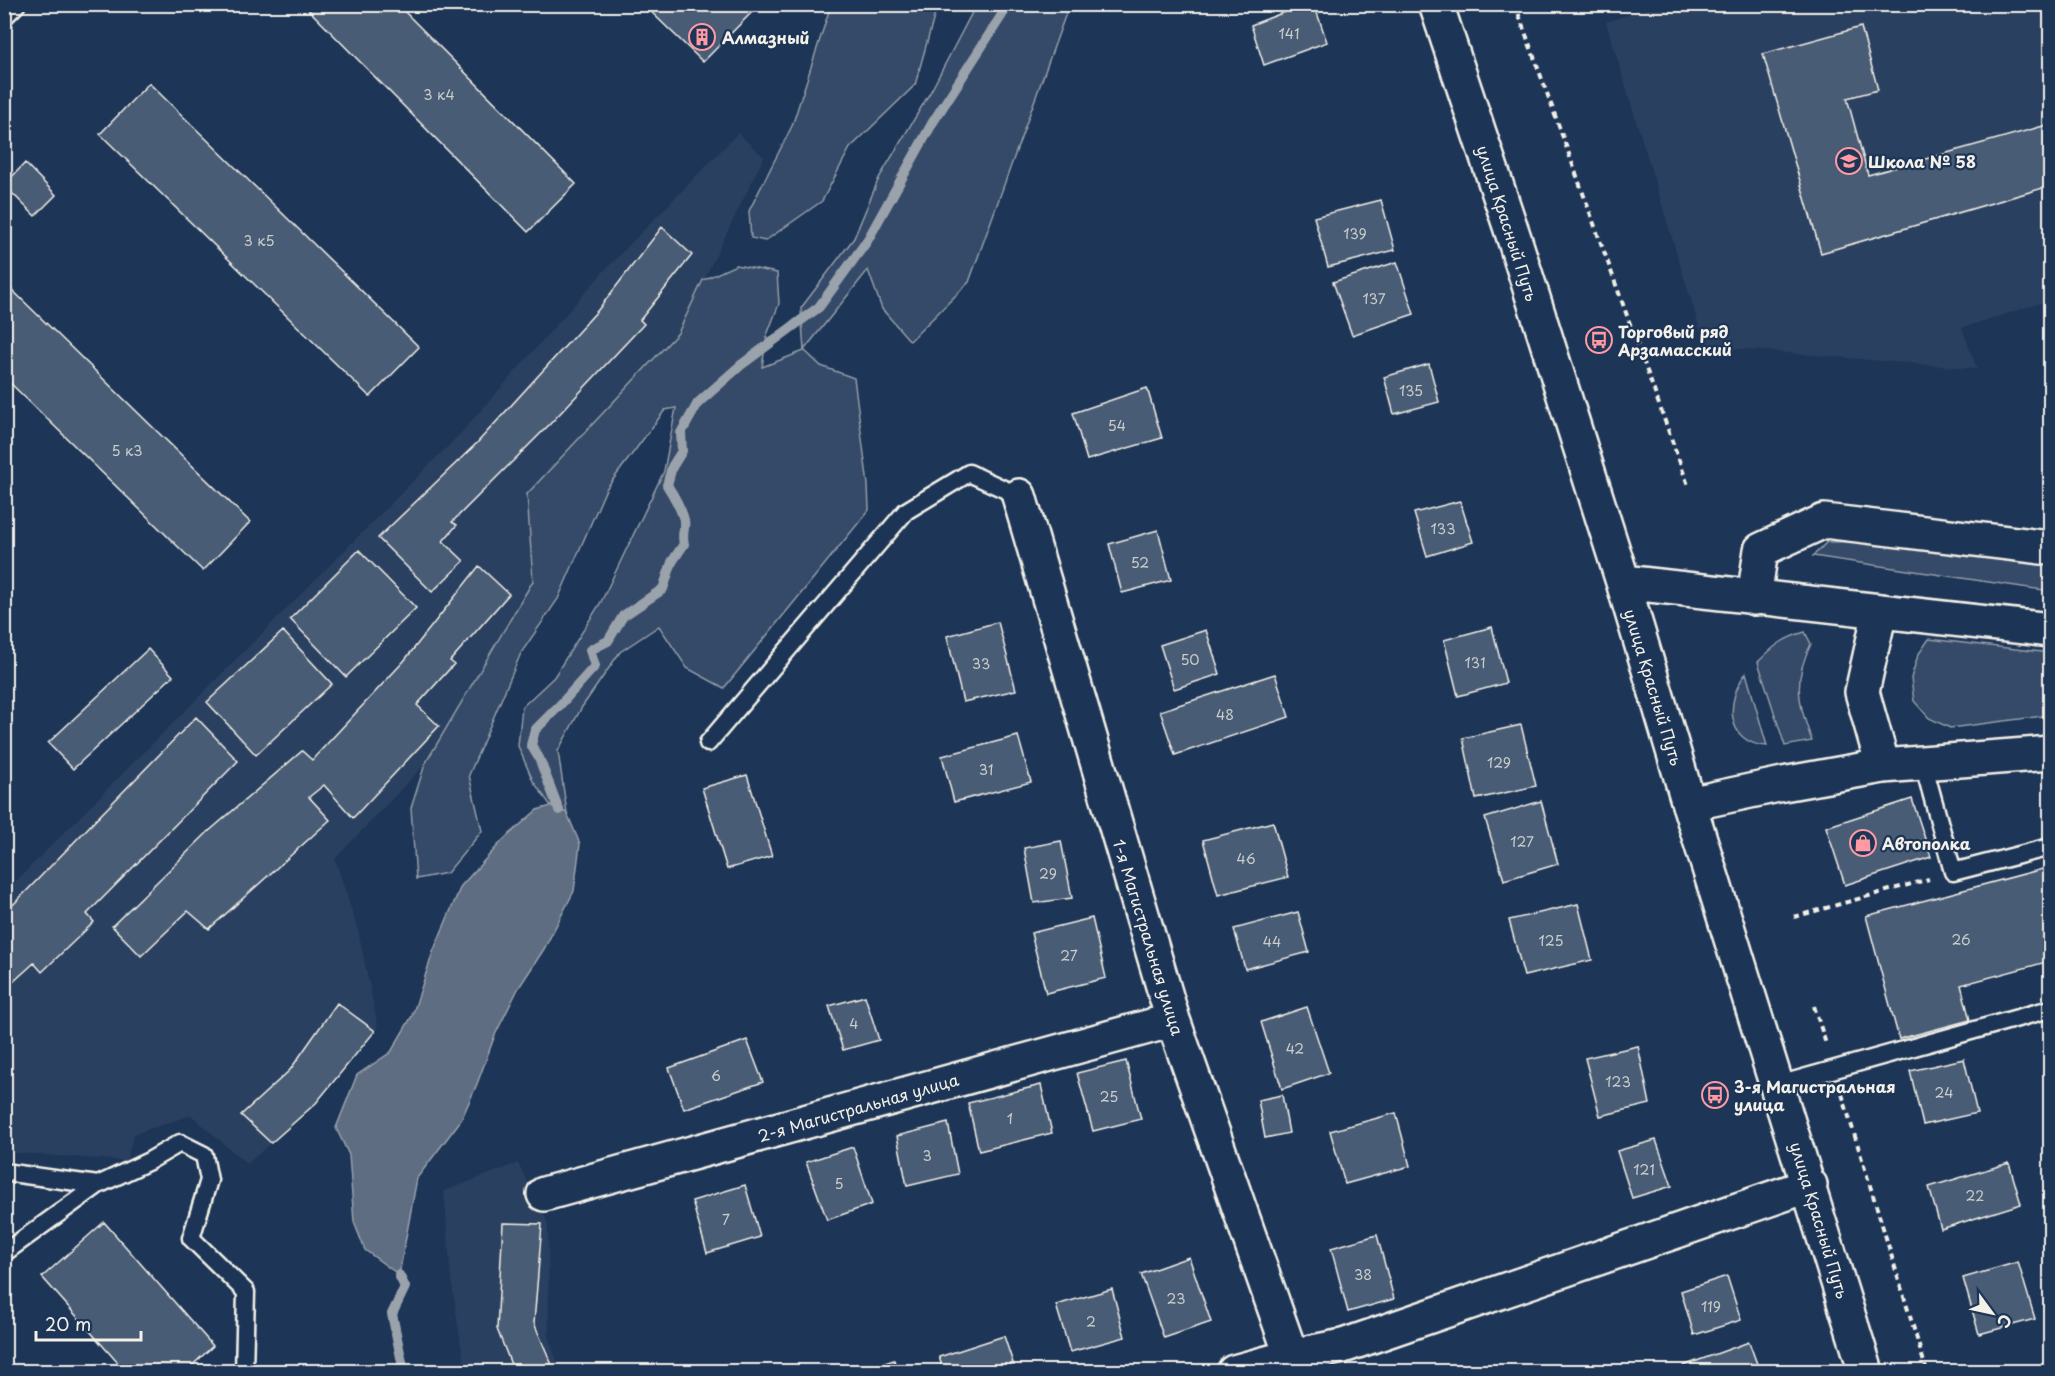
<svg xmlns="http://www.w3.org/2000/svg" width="2055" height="1376" font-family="'Playpen Sans',sans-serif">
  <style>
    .built { fill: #2a4060 }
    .green { fill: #354a67; stroke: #949ea8; stroke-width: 1.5 }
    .water { fill: #5e6d82; stroke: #9aa2ab; stroke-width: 1.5 }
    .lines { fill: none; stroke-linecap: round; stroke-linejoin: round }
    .stream { stroke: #9aa2ab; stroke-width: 10 }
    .building { fill: #485b74; stroke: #f4f1e8; stroke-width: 1.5 }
    .service-casing { stroke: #f4f1e8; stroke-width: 21 }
    .minor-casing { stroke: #f4f1e8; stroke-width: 38 }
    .tertiary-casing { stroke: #f4f1e8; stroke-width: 38 }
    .secondary-casing { stroke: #f4f1e8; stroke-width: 38 }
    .path { stroke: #f4f1e8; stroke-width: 4; stroke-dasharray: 6 4.5; stroke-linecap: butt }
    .service { stroke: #1d3557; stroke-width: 16 }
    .minor { stroke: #1d3557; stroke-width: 33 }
    .tertiary { stroke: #1d3557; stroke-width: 33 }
    .secondary { stroke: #1d3557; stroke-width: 33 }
    .labels { text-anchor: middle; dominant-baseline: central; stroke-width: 4.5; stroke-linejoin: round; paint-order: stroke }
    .number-label { font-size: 14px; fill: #c9cccb }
    .poi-label { font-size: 16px; font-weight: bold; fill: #f4f1e8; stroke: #1d3557; text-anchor: start }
    .street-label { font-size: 16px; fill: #f4f1e8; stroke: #1d3557 }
  </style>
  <rect width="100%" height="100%" fill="#1d3557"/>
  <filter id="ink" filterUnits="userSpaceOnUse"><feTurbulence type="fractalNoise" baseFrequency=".0167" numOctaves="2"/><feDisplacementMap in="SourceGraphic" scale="12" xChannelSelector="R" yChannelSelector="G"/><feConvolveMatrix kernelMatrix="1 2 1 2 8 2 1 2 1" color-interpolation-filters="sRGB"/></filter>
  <g filter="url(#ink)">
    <path class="built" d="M1661,4l389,1v295l-88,28 15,41 -272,-23 -99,-324z
      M738,133l26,24 -86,176 -151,161 6,87 -108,183 -90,95 23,71 20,97 -62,76 -69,61 -56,-49 -57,19 -8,27 -121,-9 -1,-259 456,-459 143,-162z
      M518,1163l30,60 1,116 12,32h-96l-14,-93 -7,-87z"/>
    <path class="green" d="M831,5h108l-3,5 -21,75 -65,63 -28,53 -57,40 -14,-3 -2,-27 43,-85z
      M976,5h93l-100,277 -59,59 -28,-32 -14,-39 -64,80 17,16 33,12 14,107 1,25 -145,178 -37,-20 -28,-42 -39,26 -38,55 -24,44 9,62 -16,-7 -18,-25 -15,-35 4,-39 32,-30 47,-75 63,-131 12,-63 -11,2 -59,79 -48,110 -37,54 -52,122 13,56 -35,42 -31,6 -5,-71 14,-44 108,-183 -6,-87 151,-161 25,-53 33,-15 41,8 2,31 -12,31 -5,32 42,-16 -3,-43 53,-70 25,-60 52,-87z
      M1878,541l172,20v30l-237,-35 14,-14z
      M1805,632l6,12c-19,38 -12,60 1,97l-27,5 -27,-84c16,-16 25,-24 47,-30z
      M1929,639l121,14v62l-100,13 -21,-10 -15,-17 -3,-23 7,-23z
      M1746,673l21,73c-43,-3 -41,-47 -21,-73z"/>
    <path class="water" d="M551,806l16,7 13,31 -6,47 -30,58 -26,40 -23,46 -18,49 -16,36 -44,58 -18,97 -34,-25 -11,-28 -5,-67 -13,-27 21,-53 34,-23 21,-36 21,-64 28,-66 42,-46 34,-30z"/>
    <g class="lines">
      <path class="stream" d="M559,810l-20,-52 -8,-13 4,-15 25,-25 35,-39 -5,-16 18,-9 15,-25 40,-27 9,-27 12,-18c-3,-12 2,-16 0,-24 -3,-12 -10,-24 -17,-35l5,-18 10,-16 -1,-18 17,-30 43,-38 78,-58 48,-66 66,-119 76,-118
        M399,1275l6,12 -13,27 12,58"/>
    </g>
    <path class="building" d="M303,4h94l179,180 -48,48z
      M643,4h101l8,8 -49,50z
      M1306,4h8l13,38 -63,23 -13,-40z
      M1861,27l17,63 -31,8 21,77 179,-50 3,14v47l-229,67 -58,-199z
      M149,83l270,264 -49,50 -270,-263z
      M25,163l31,32 -21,21 -31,-31z
      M1381,200l14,50 -67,17 -14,-50z
      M662,227l30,28 -52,65 4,4 -94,100 -98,98 5,3 -14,16 21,20 -32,31 -54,-54 99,-95 121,-133z
      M1397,262l17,52 -62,21 -19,-53z
      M4,282l246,240 -47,49 -199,-194z
      M1429,364l10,38 -45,12 -10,-37z
      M1147,388l15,50 -75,22 -14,-47z
      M1460,501l13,41 -46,14 -13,-43z
      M1158,530l13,50 -49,13 -13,-49z
      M359,550l57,58 -70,69 -56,-58z
      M479,566l30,28 -59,67 4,3 -37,41 22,21 -86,92 -29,-33 -15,12 21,23 -121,109 -21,-18 -47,45 -29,-30 96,-94 94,-81 10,9 92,-99z
      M998,622l18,68 -53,12 -16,-66z
      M1492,627l14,56 -48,13 -14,-56z
      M1206,630l14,44 -46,15 -14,-44z
      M283,631l49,53 -76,71 -49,-53z
      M148,649l25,27 -100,93 -25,-26z
      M1275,674l14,43 -114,38 -15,-44z
      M196,717l42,44 -151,153 7,8 -52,50 -8,-9 -30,27v-76z
      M1521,725l15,61 -60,13 -13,-61z
      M1018,736l13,46 -77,20 -12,-46z
      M747,775l25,81 -45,13 -25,-81z
      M1912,799l19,58 -86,28 -19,-58z
      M1541,801l17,63 -54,16 -19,-62z
      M1273,822l15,55 -70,18 -15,-55z
      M1061,841l11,57 -38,5 -10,-55z
      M2050,867v94l-89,24 9,35 -71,19 -33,-123z
      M1578,904l14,56 -68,16 -15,-56z
      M1298,912l11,40 -64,17 -11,-40z
      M1092,918l14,60 -60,15 -15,-60z
      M865,996l14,44 -36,10 -14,-44z
      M337,1003l38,28 -59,72 -45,40 -30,-28 49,-45z
      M1307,1007l22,66 -47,16 -21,-67z
      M747,1040l16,42 -79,27 -15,-41z
      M1638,1046l12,58 -50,12 -15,-58z
      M1964,1059l13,54 -54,12 -13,-54z
      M1126,1061l15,58 -48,12 -16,-58z
      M1041,1085l11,48 -73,18 -11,-48z
      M1282,1095l7,38 -24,5 -7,-38z
      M1396,1113l14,53 -65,18 -15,-53z
      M948,1123l10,51 -51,12 -10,-50z
      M1656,1140l16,46 -40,12 -15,-47z
      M853,1147l19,57 -45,16 -21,-58z
      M2009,1163l12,41 -80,25 -12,-42z
      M745,1185l15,52 -53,16 -15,-52z
      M104,1222l109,124 -28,26h-59l-84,-95z
      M503,1223l39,1 -8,99 21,49h-41l-17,-43z
      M1377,1235l17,64 -46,13 -17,-64z
      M1189,1257l22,65 -47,16 -23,-64z
      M2018,1262l17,57 -56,15 -16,-56z
      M1727,1276l14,44 -47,15 -13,-44z
      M1112,1289l13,48 -55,15 -14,-47z
      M1004,1336l12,36h-72l-5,-15z
      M1749,1342l11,30h-75l-2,-6z
      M894,1360l4,12h-40z"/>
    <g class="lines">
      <defs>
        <path id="service" d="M4,17l13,-13
          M708,743l198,-232 63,-38 50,23
          M1923,763l30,109 97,-25
          M1778,1085l272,-76
          M4,1172l94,13 51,-24 31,-18 24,12 5,25 -18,58 55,54 -2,80
          M4,1253l94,-68"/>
        <path id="minor" d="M1019,496l154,524 124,352
          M1754,598l7,-48 63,-29 226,27
          M1880,611l-18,81 21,74
          M544,1194l629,-174
          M1234,1372l59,-16 50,-10 467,-161"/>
        <path id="tertiary" d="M1689,804l94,-20 100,-18 167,-13"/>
        <path id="secondary" d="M1436,4l78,234 109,344 66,222 177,568
          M1623,582l427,48"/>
      </defs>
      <use href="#service" class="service-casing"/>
      <use href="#minor" class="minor-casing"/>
      <use href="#tertiary" class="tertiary-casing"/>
      <use href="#secondary" class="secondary-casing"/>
      <path class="path" d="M1515,4l174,484
        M1794,917l135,-38
        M1814,1006l12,38
        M1842,1094l85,278"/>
      <use href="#service" class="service"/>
      <use href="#minor" class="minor"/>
      <use href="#tertiary" class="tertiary"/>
      <use href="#secondary" class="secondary"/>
    </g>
  </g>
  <defs>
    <symbol id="building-ring" viewBox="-11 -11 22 22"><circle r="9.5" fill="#1d3557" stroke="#ff9aa2" stroke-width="1.5"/><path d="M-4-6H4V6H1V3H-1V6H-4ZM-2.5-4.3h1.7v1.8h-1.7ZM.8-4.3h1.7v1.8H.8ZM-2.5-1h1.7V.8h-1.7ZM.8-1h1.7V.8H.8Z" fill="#ff9aa2"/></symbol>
    <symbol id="school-ring" viewBox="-11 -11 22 22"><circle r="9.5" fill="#1d3557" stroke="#ff9aa2" stroke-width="1.5"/><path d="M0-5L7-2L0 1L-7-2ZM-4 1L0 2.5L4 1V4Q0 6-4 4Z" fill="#ff9aa2"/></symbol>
    <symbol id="bus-ring" viewBox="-11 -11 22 22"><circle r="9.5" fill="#1d3557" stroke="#ff9aa2" stroke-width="1.5"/><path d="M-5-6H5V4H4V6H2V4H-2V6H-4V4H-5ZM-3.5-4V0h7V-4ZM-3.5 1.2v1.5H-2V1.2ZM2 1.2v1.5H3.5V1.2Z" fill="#ff9aa2"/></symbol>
    <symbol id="shop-ring" viewBox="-11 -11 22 22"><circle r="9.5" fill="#1d3557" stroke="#ff9aa2" stroke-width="1.5"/><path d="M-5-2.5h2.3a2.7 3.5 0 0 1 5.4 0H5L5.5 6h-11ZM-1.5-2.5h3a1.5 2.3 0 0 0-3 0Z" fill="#ff9aa2"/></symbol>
  </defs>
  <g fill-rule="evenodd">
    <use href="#building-ring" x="687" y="22" width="30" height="30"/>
    <use href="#school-ring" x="1834" y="146" width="30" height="30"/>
    <use href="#bus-ring" x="1584" y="325" width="30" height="30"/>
    <use href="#shop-ring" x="1848" y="828" width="30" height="30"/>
    <use href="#bus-ring" x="1700" y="1080" width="30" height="30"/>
  </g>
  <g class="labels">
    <g class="number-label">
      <text x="1289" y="33">141</text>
      <text x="439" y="94">3 к4</text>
      <text x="1355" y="233">139</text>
      <text x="259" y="240">3 к5</text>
      <text x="1374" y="298">137</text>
      <text x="1411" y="390">135</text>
      <text x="1117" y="425">54</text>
      <text x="127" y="450">5 к3</text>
      <text x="1443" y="528">133</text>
      <text x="1140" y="562">52</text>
      <text x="1190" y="659">50</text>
      <text x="1475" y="662">131</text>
      <text x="981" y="663">33</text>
      <text x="1225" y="714">48</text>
      <text x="1499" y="762">129</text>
      <text x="986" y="769">31</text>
      <text x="1522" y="841">127</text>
      <text x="1246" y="858">46</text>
      <text x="1048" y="873">29</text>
      <text x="1961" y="939">26</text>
      <text x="1551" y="940">125</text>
      <text x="1272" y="941">44</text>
      <text x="1069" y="955">27</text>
      <text x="854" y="1023">4</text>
      <text x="1295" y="1048">42</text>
      <text x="716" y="1075">6</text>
      <text x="1618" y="1081">123</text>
      <text x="1944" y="1092">24</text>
      <text x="1109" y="1096">25</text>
      <text x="1010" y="1118">1</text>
      <text x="927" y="1155">3</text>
      <text x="1644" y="1169">121</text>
      <text x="839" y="1183">5</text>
      <text x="1975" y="1195">22</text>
      <text x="726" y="1219">7</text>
      <text x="1363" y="1274">38</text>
      <text x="1176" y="1298">23</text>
      <text x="1711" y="1306">119</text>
      <text x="1091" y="1321">2</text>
    </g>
    <g class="poi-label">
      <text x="722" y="37">Алмазный</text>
      <text x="1868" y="161">Школа № 58</text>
      <text x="1618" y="331">Торговый ряд<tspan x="1618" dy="18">Арзамасский</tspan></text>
      <text x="1882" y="843">Автополка</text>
      <text x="1734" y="1086">3-я Магистральная<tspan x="1734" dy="18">улица</tspan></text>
    </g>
    <g class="street-label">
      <text transform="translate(1508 223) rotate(72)">улица Красный Путь</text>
      <text transform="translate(1654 687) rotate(73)">улица Красный Путь</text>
      <text transform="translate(1149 937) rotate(73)">1-я Магистральная улица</text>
      <text transform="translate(858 1107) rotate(-16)">2-я Магистральная улица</text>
      <text transform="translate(1820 1220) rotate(73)">улица Красный Путь</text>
    </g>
  </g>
  <rect width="2055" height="1376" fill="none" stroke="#1d3557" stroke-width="24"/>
  <rect x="12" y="12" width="2031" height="1352" fill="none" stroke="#f4f1e8" stroke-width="2" filter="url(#ink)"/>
  <g transform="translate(1992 1313) rotate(123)" stroke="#1d3557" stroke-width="4.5" paint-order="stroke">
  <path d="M0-4.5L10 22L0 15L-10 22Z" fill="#f4f1e8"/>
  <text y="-9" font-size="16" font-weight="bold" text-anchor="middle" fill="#f4f1e8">С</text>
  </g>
  <path d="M36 1331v9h105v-9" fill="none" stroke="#f4f1e8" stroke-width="3"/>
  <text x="45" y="1331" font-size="18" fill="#f4f1e8" stroke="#1d3557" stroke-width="4.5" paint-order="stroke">20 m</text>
</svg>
